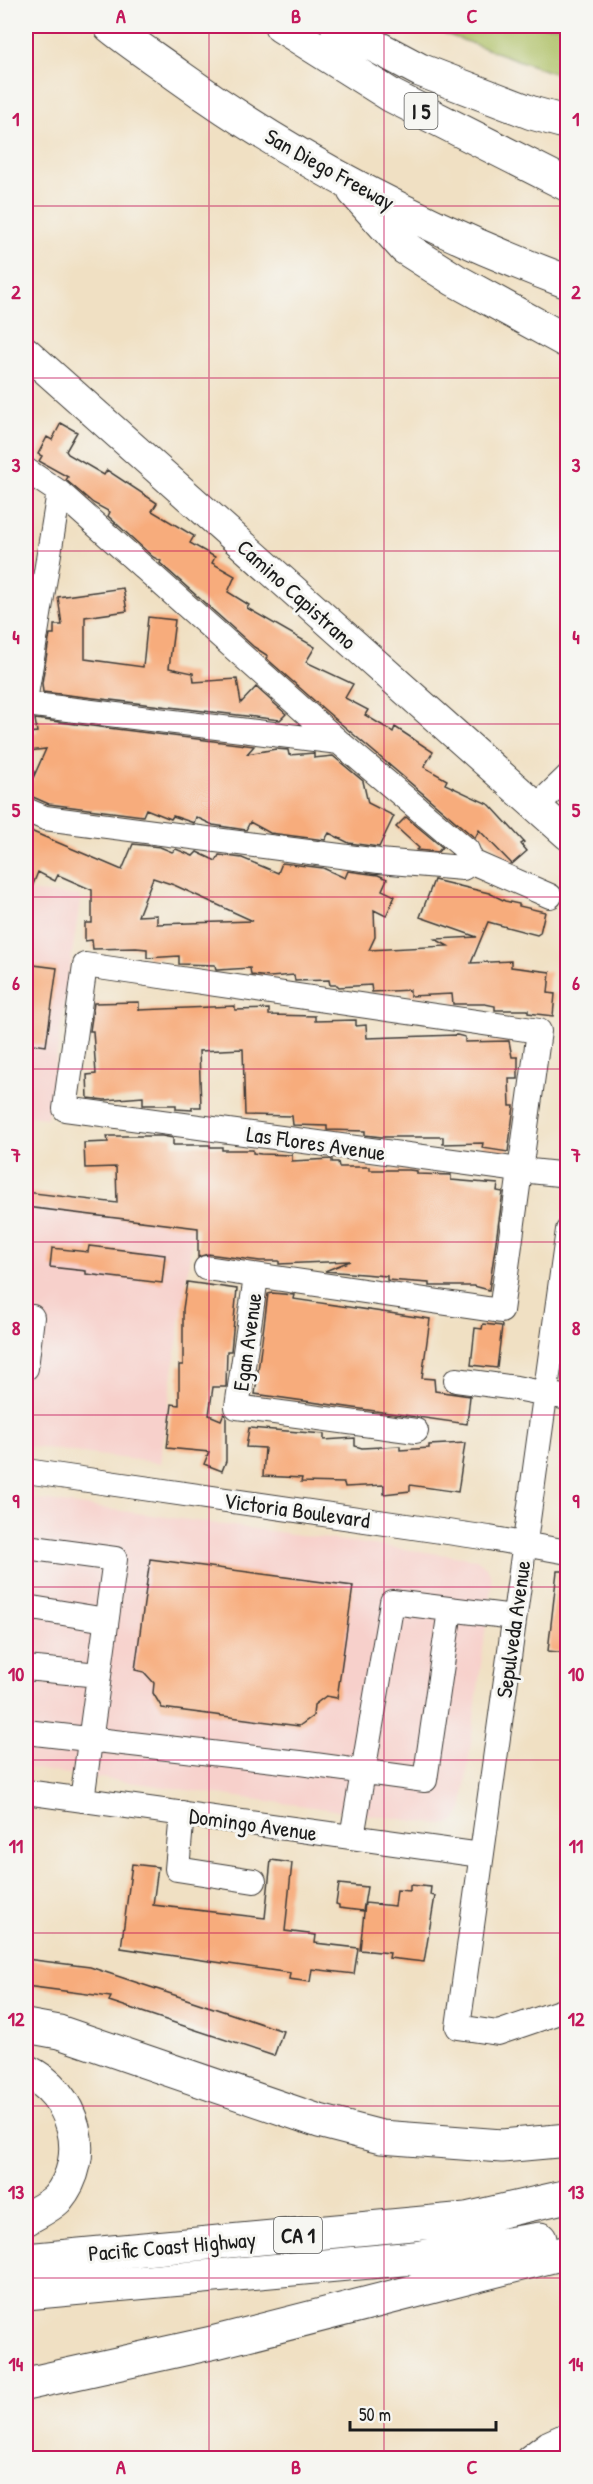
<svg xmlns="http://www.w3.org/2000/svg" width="593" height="2484" font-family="'Patrick Hand',sans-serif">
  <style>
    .built { fill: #f7d0cb }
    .green { fill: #abbe61; stroke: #646d3e; stroke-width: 1.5 }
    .building { fill: #f7ac7b; fill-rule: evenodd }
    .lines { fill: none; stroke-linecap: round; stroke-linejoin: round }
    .minor-casing { stroke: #3c3935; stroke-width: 26 }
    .major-casing { stroke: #3c3935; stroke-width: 32 }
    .highway-casing { stroke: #3c3935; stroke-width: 35 }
    .minor { stroke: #fff; stroke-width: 24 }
    .major { stroke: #fff; stroke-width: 30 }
    .highway { stroke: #fff; stroke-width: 33 }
    .grid { fill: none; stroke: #c2185b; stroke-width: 1.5; stroke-opacity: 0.55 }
    .labels { text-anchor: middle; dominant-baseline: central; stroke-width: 6; stroke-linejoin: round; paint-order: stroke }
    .shield { fill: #f6f6f2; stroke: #5d5d5c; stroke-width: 1.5 }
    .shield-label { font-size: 21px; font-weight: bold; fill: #1c1c1c }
    .street-label { font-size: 22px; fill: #1c1c1c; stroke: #f6f6f2 }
    .neatline { fill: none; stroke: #c2185b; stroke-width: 2 }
    .grid-label { font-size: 20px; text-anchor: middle; font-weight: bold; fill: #c2185b }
  </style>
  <rect width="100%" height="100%" fill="#f6f6f2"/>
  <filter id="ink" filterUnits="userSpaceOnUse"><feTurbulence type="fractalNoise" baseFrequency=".0167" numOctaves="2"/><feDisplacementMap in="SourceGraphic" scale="12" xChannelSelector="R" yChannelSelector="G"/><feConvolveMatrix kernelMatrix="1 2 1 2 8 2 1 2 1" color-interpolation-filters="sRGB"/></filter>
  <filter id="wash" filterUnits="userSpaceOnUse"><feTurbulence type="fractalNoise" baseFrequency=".008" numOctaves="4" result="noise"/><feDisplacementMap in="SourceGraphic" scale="24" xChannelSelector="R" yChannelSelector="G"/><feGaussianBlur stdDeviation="1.35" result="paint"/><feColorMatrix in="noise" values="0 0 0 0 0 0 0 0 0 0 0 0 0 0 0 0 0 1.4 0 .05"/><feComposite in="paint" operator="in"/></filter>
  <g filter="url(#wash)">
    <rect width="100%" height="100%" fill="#f0e0c3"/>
    <path class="built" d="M26,891l55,5 -34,222 -21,-2z
      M26,1192l170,21 -36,250 -134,-17z
      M26,1498l451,61 11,10 4,10 -30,233 -7,10 -11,3 -418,-57z"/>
    <path class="green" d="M424,26h143v52z"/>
    <g id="blocks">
      <path class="building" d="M61,423l16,9 -11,19 2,3 36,21 3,-5 50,33 -5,8 42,25 -4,7 25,14 -3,6 23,13 -7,16 21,13 -2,3 68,39 -9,15 47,22 -8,14 23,12 -3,5 28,17 2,-5 38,25 -9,15 23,13 -2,4 45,21 34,37 -3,2 6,7 -15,13 -33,-34 -4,8 -149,-127 -60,-53 2,-2 -14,-9 -94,-84 1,-2 -8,-4 -45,-41 2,-4 -17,-9 -27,-23 2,-3 -29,-16 3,-5 -4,-2 9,-17 5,3z
        M123,588l4,23 -42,6v42l58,8 5,-50 27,3 -6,48 24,5 1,9 43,-3 4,24 15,-16 30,27 -6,6 -237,-28 -1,-9 8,-49h4v-9h8l-4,-28z
        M35,719l219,27 -7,8 29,-5 12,1 1,5 25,-2v5l19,-2 30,25 5,22 26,13 -15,31 -30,-4 -20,-10 -4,7 -55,-7 -20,-11 -4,8 -33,-5 -17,-8 -2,6 -21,-7 -2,3 -25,-10 -3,7 -94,-12 -23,-10 20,-45 -17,2 -2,-18 10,-1z
        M406,817l36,30 -4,5 -21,-2 2,-2 -23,-21z
        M26,829l96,41 11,-26 27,3 12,5 4,-3 17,7 4,-4 19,9 3,-6 23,3 36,15 4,-10 41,5 22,10 3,-7 30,4 9,4 -5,11 13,6 -9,20 -12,-6 1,27 -6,13 79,-4 -13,-7 42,-2 -57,-20 14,-37 55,13 16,8 14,3v2l26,6 -5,21 -3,2 -49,-13 -17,41 40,-2v6l39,5 -2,21 7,1 -2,22 -25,-3v-3h-33v-4l-10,-2h-32l-1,-10 -42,2v-6l-38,2 -1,-7 -32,2 -2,-2h-7l-1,-5 -34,1 -1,-6 -24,2 -19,-2 -1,-7 -32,2h-2l-1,-5 -36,-1v-8l-32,2v-9l-11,-1 -43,1 -1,-9 -7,1v-18h7v-33l-34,-15 -3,6 -17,-9 -12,30zM153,878l21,7 79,36 -96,3v-9l-19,1z
        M26,964l31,4 -11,78 -20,-3z
        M139,1002v8l96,-4v4l34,-1v6l46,1v5l41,-1v6l10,-1 1,13 90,-3 8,2v5l44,-1 3,16h6v22h-9l1,27h4l-6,46 -26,-4 1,-5 -40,1v-7h-61l-17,-2v-4l-38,-1v-4l-34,-1 -1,-9 -47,-1 -2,-66 -44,2 2,56h-9v3l-16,-1v-4h-33v-8l-38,3 -17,-2 -1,-23 9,-1 -3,-43h-3l4,-28z
        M107,1136h55l11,2v7h37v2h12v3h31v3l8,1 31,1v6l40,-2v3h6l1,5h31v3h39l8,1v3l34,1v5l47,4 -1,7 6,1 -14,98 -15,-4h-45v-3l-42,-3v-4l-62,-5 25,-10 -71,3v-3h-19l-52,-7 -10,3v-29l-172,-21v-15l91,11 -1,-36 -31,1 -1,-25 24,-1z
        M89,1246l76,9 -3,28 -76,-9v-3l-36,-4 2,-19 36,4z
        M187,1282l50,7 -6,62h-4l-1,36h-13l-4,28 12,5 3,-7 2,3v45l-4,10 -18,-7 5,-12 -42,-4 5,-44 7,1v-40h4v-56z
        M272,1293l22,2 -1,4 137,20 -8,59 12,1 1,12 35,5 -3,28 -212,-30 13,-100z
        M483,1324l19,2 -5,42 -26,-3 4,-37 7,1z
        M249,1428l75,6v6l31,-2v8l7,2 38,-2v4l29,-2v-3l36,-2 -7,49 -48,-7v6l-26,3v-9l-39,2 -1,-4 -43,-1 1,-4 -39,-2 2,-28 -19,-1z
        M150,1559l203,27 -16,112 -11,-2 -12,9 -1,11 -14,10 -137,-18 -9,-15 1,-10 -10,-11 -9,-2z
        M557,1571h10v82l-19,-2z
        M271,1860l21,3 -7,68 31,4 -1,8 43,5 -4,26 -42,-5 -2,13 -21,-3 1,-6 -169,-25 11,-84 26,3 -5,38 112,13z
        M339,1884l28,3 -4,24 -24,-3v-3l-3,-1z
        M410,1885l21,2 -1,8 5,1 -11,66 -35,-4 1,-5 -30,-3 5,-47 30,3 2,-16 13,1z
        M26,1959l64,8 193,64 -9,25 -165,-55 2,-4 -85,-11z"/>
    </g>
  </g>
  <g filter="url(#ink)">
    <use href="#blocks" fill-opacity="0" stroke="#3c3935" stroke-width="1.5"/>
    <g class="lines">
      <defs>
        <path id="minor" d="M26,470l33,22 280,250 128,108 5,12 -9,6 -84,-7 -334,-43 -19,-8
          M26,695l33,-203
          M26,704l313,38
          M536,807l32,-31
          M472,862l78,34
          M568,1230l-110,797 40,6 70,-24
          M206,1268l295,43 38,-280 -454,-66 -20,144 447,60 56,6
          M256,1277l-19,130 179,24
          M26,1368l6,-51
          M456,1380l60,8 52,10
          M26,1471l463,67 79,14
          M26,1547l89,12 -33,241
          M26,1607l80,13
          M26,1668l73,7
          M26,1732l274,31 125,17 25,-170
          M26,1792l455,63
          M182,1813l-5,56 77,12
          M352,1837l40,-235 122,15
          M528,2458l20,-15 20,-9"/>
        <path id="major" d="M26,352l542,483"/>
        <path id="highway" d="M110,26c22,18 47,34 70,51 118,85 252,154 388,205
          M281,26l111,70 176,89
          M337,26l83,44 112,43 36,10
          M354,191l51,57 50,32 113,62
          M26,2026l33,6 260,89 62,16 121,9 66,-6
          M26,2071c48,22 67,85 31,128 -8,8 -22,14 -31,20
          M26,2260l440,-41 102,-23
          M26,2293l388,-35 126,-19
          M26,2384l190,-42 352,-90"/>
      </defs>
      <use href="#minor" class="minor-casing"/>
      <use href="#major" class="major-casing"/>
      <use href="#highway" class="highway-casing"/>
      <use href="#minor" class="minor"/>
      <use href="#major" class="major"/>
      <use href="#highway" class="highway"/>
    </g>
  </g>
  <path class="grid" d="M209,26v2432M384,26v2432M26,206h542M26,378h542M26,551h542M26,724h542M26,897h542M26,1069h542M26,1242h542M26,1415h542M26,1587h542M26,1760h542M26,1933h542M26,2106h542M26,2278h542"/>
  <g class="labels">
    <g class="shield">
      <rect x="404.5" y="93" width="33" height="36" rx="4.5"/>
      <rect x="274" y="2217" width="48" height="36" rx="4.5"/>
    </g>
    <g class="shield-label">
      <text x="421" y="111">I 5</text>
      <text x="298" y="2235">CA 1</text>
    </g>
    <g class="street-label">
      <text transform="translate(330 169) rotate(29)">San Diego Freeway</text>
      <text transform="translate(297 594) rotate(42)">Camino Capistrano</text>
      <text transform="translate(316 1143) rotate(8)">Las Flores Avenue</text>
      <text transform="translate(247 1342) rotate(-82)">Egan Avenue</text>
      <text transform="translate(297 1510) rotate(8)">Victoria Boulevard</text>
      <text transform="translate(513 1629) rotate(-82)">Sepulveda Avenue</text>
      <text transform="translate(253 1824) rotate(8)">Domingo Avenue</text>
      <text transform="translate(172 2246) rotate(-5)">Pacific Coast Highway</text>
    </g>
  </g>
  <rect width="593" height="2484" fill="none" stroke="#f6f6f2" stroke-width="66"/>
  <path d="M350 2421v9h146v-9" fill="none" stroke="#1c1c1c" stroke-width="3"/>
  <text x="359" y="2421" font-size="18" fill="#1c1c1c" stroke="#f6f6f2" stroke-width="4.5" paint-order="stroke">50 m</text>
  <rect x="33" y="33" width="527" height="2418" class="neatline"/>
  <g class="grid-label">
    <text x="121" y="23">A</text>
    <text x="296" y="23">B</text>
    <text x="472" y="23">C</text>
    <text x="16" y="126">1</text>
    <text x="576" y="126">1</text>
    <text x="16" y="299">2</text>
    <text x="576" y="299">2</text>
    <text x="16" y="472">3</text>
    <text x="576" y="472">3</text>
    <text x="16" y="644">4</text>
    <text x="576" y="644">4</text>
    <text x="16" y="817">5</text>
    <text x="576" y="817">5</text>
    <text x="16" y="990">6</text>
    <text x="576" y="990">6</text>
    <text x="16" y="1162">7</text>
    <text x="576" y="1162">7</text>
    <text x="16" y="1335">8</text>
    <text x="576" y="1335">8</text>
    <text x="16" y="1508">9</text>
    <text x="576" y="1508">9</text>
    <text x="16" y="1681">10</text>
    <text x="576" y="1681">10</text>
    <text x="16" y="1853">11</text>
    <text x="576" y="1853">11</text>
    <text x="16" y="2026">12</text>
    <text x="576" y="2026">12</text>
    <text x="16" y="2199">13</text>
    <text x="576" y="2199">13</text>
    <text x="16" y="2371">14</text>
    <text x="576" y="2371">14</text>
    <text x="121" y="2474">A</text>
    <text x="296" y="2474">B</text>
    <text x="472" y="2474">C</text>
  </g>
</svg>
